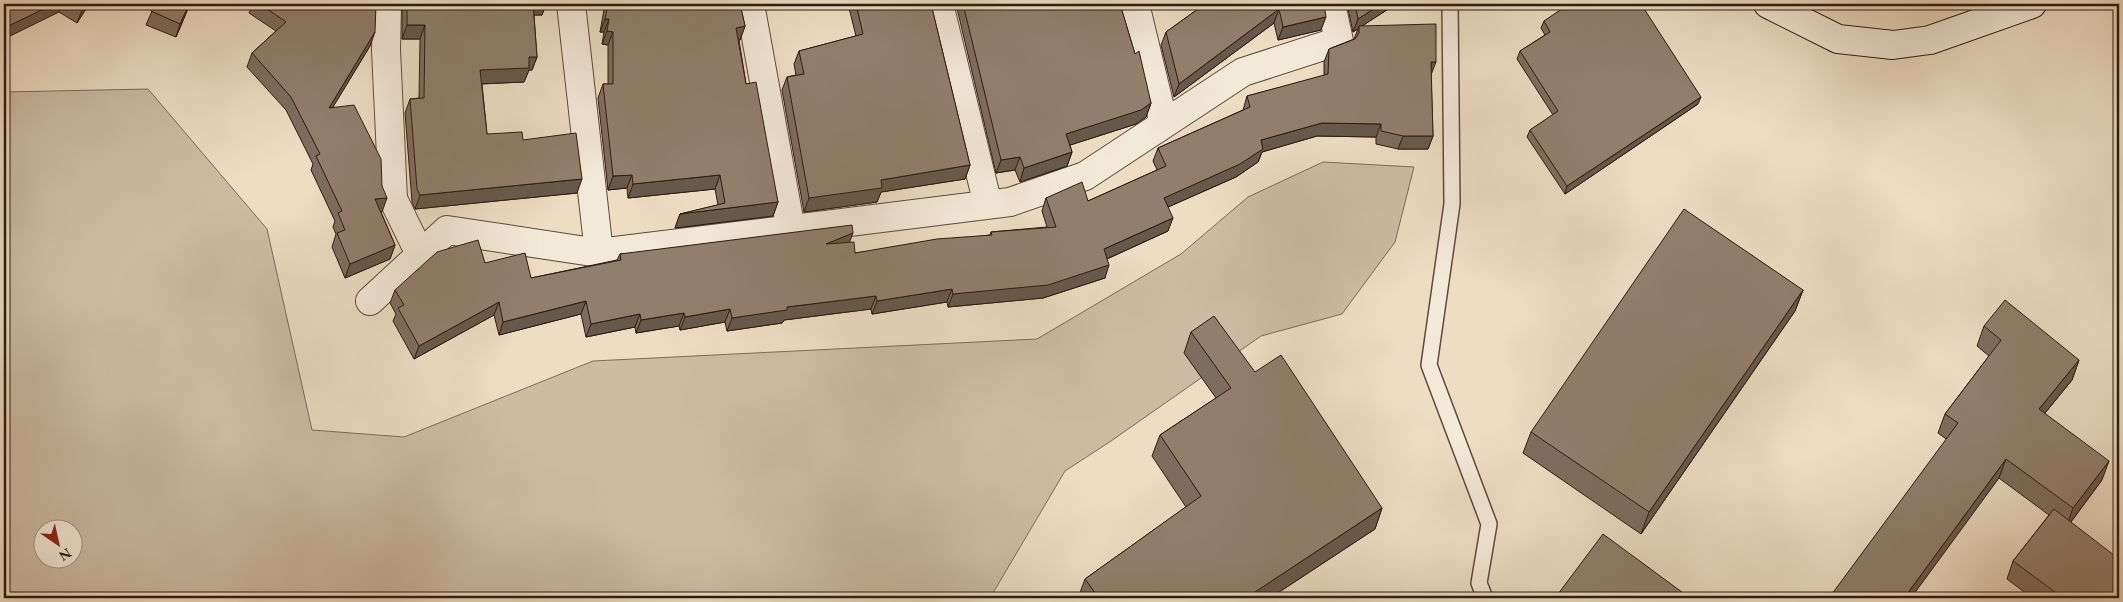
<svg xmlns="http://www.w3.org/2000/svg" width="2123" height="602" font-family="'EB Garamond',serif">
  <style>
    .green { fill: #cdbca4; stroke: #7e6b5a; fill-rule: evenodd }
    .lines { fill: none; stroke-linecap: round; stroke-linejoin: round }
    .lane-casing { stroke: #5e4b3c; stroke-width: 18 }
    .street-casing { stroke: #5e4b3c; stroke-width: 30 }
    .secondary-casing { stroke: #2e1a0f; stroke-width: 30 }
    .lane { stroke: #f3e9d8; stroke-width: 15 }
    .street { stroke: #f3e9d8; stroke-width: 28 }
    .secondary { stroke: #f3e9d8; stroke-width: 28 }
    .wall { fill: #7d6d5e; stroke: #2e1a0f }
    .shaded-wall { fill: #66594c; stroke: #2e1a0f }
    .building { fill: #917f6d; stroke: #2e1a0f }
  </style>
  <rect width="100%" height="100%" fill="#edddc3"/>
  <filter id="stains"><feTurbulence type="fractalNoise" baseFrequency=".004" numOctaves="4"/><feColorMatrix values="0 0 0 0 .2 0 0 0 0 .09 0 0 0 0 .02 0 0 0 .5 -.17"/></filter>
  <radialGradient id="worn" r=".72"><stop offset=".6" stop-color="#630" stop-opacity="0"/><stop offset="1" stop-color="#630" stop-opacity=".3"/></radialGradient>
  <path class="green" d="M148,89l119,140 45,201 92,7 189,-76 444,-22 144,-85 67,-57 75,-35 91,5 -19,75 -53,72 -81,22 -150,105 -46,30 -75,127h-986v-506zM42,530h30v30h-30z"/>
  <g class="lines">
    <defs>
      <path id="lane" d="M1450,4l2,200 -23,161 60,159 -10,59 6,15"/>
      <path id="street" d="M387,4l-1,46 7,149 27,55
        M571,4l28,249
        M750,4l41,226
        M939,4l49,201
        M1135,4l29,120
        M370,301l77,-71 152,23 411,-51 75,-26 158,-104 96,-31 -8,-37"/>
      <path id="secondary" d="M1768,4l70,35 55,6 37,-5 102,-36"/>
    </defs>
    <use href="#lane" class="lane-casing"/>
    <use href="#street" class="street-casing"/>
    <use href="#secondary" class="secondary-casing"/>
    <use href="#lane" class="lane"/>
    <use href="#street" class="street"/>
    <use href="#secondary" class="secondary"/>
  </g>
  <path class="wall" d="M27,4h62l-12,19 -18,-11 -33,-7z
    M155,4h35l-14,33 -30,-12z
    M253,4h123l-6,42 -38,62 50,104h-1l14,33 -5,14 -45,19 -13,-31 4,-13 -3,-7 2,-6 -24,-51 2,-6 -27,-54 -39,-43 5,-14 24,-22 -27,-18z
    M402,4h144l-4,11h-8l3,42 -5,13h-3l-5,12 -42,2 5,50 36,6 54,53 -162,16 -3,-7 -7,-89 5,-14 9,-1 1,-59h-18z
    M605,4h135l5,22 -5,14h-1l7,44 32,118 -5,14 -98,12 5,-14 38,-9 -3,-16 -87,9 -1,-10 -19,2 -10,-92 5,-14h5v-39l-6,-1 2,-12h-4z
    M848,4h83l39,161 -5,14 -84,13 -4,10 -73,10 -22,-122 5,-13 9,-2 -2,-11 5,-13 57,-15z
    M956,4h164l15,50 16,49 -5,14 -10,7 -66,21 2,7 -5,14 -47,16 -5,-12 -19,3z
    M1205,4h119l-3,26 -43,10 -4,-17 -100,74 -13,-52 5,-13z
    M1347,4h49l-34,22 69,49 2,61 -5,13h-30l-22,-5v-7l-59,-1 -55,16 -4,10 -22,15 -68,30v24l-61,28 -2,19 -62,20 -95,9 -1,-5 -75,12 -1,-5 -87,11 -2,3 -55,8 -2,-9 -45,8 -1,-4 -43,7 -1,-6 -49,10 -5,-23 -82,21 -5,-20 -80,44 -21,-38 3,-7 -6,-11 5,-13 90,-27 46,15 86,-18 3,-6 230,-12 5,11 135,-18 1,-3 56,-5 -5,-16 4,-13 42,3 69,-31 -4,-9 5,-13 85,-38 4,-14 77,-20v-14l5,-13 25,-10 4,-10 -5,3z
    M1544,21l154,83 -133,90 -38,-57 3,-7 23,-15 -36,-56 3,-8 25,-16 -4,-7z
    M1803,290l-8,21 -154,223 -118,-81 8,-21z
    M1984,326l95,34 -7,20 -27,33 57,67 -31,42 48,76h-87l-25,-19 6,-18 36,-46 -111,-82 7,-19 44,-58 -12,-10z
    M1191,332l64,40 127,136 -7,21 -105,69h-192l7,-19 101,-72 -34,-51 8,-21 56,-37 -32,-45z"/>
  <path class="shaded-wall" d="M54,4h8l-3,8 -55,27v-11z
    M85,4h4l-12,19 5,-13z
    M189,4h1l-14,33 4,-13z
    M532,4h14l-4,11h-14z
    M1381,4h15l-37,24v-2l-1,3 -5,3 5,-13z
    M1279,9l-5,14 -100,74 5,-13z
    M1326,17l-5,13 -43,10 5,-13z
    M605,19h4l-5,13h-4z
    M407,25h18l-5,14h-18z
    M745,26l-5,14 -9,1 5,-13z
    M607,31l6,1 -5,13 -6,-1z
    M375,32l-5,14 -46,76 5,-14z
    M529,57h8l-5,13h-3l-5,12 -49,2 5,-14z
    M1431,62h5l-5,13z
    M1701,97l-3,7 -133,90 2,-8z
    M1151,103l-5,14 -10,7 -75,24 5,-14z
    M1322,123l59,1 -5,13 -59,-1 -55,16 -4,10 -22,15 -77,34 5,-13 97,-58z
    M1403,136h30l-5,13h-30z
    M1072,152l-5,14 -47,16 4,-14z
    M1020,157l-5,13 -19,3 5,-13z
    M970,165l-5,14 -84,13 -4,10 -73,10 5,-14 72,-18z
    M632,175l-5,13 -19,2 5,-14z
    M720,175l-5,14 -87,9 5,-14z
    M582,179l-5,14 -162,16 5,-14z
    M387,198l-5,14 -12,1 5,-14z
    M778,202l-5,14 -98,12 5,-14z
    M1173,218l-5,13 -68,31 4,-13z
    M853,233l-5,13 -22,-2z
    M395,245l-5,14 -45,19 5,-14z
    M1109,265l-4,13 -62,20 -95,9 5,-13z
    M952,289l-5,13 -75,12 5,-13z
    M1803,290l-8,21 -154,223 8,-22z
    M876,296l-5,13 -87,11 -2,3 -55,8 5,-13 55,-11z
    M586,301l-5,13 -82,21 4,-13z
    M499,302l-5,13 -80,44 5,-13z
    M730,309l-5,13 -45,8 5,-13z
    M684,313l-5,13 -43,7 5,-13z
    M640,314l-5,13 -49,10 5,-13z
    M2079,360l-7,20 -40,49 7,-20z
    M2006,459l-7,19 -88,120h-7z
    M2109,461l-7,19 -36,48 7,-20z
    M1382,508l-7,21 -105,69h-24z"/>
  <path class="building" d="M4,4h20l2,1 1,-1h27l-50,24z
    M72,4h13l-3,6z
    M155,4h34l-9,20 -29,-13z
    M260,4h116l-1,28 -46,76 25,-3 27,54 1,27 5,12 -12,1 20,46 -45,19 -13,-31 8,-3 -7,-17 4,-2 -26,-55 4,-2 -29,-57 -39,-44 34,-31z
    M407,4h126l4,53h-8v11l-49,2 7,64 35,-2 1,8 53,-7 6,46 -162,16 -3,-6 -7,-90 14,-1 1,-73h-18z
    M608,4h132l5,22 -9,2 10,56 10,-2 22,120 -98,12 45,-11 -5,-28 -87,9 -1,-9 -19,1 -10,-92h10v-52l-6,-1 2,-12h-4z
    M856,4h75l39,161 -89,15 1,8 -73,10 -22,-121 17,-3 -5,-23 64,-17z
    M963,4h157l15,50 4,-3 12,52 -10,7 -75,24 6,18 -48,16 -4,-11 -19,3z
    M1205,4h119l2,13 -43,10 -4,-18 -100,75 -13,-52z
    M1355,4h26l-23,15z
    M1569,4h72l60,93 -134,89 -37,-56 28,-19 -38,-60 30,-19 -6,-11z
    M1436,24v38h-5l2,74h-30l-22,-5v-7l-59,-1 -61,17 2,9 -23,15 -76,34 9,20 -69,31 5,16 -61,20 -95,9 -1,-5 -75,12 -1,-5 -89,11v3l-55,8 -2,-9 -45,8 -1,-4 -43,7 -1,-6 -49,10 -5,-23 -83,21 -4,-20 -80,44 -21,-38 6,-3 -9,-15 42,-38 41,-12 7,23 40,-10 6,25 90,-18 -1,-6 232,-29 1,8 -27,11 28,-2 1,11 82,-14 55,-4 -1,-3 65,-5 -10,-29 36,-16 6,19 78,-35 -8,-18 92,-41 -3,-11 81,-22 1,-25 26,-10 4,-6v-7z
    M1684,209l119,81 -154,222 -118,-80z
    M2005,300l74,60 -40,49 70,52 -36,47 -67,-49 -102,139h-75l129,-175 -13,-9 56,-74 -17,-14z
    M1214,316l41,56 26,-17 101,153 -136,90h-147l-14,-19 116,-83 -41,-61 71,-47 -40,-56z
    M2054,509l65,50v39h-56l-50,-37z
    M1603,534l87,64h-135z"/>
  <rect width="2123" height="602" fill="none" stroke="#edddc3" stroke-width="20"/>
  <rect x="5" y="5" width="2113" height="592" fill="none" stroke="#2e1a0f" stroke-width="2.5"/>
  <rect x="10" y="10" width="2103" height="582" fill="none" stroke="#2e1a0f"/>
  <g transform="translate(58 544) rotate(146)"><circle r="24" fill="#f3e9d8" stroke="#a49688"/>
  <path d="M0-4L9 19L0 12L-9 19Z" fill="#8f2418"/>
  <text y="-8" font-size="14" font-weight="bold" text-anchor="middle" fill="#2e1a0f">N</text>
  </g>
  <rect width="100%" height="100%" filter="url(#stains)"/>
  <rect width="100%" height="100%" fill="url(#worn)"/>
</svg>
